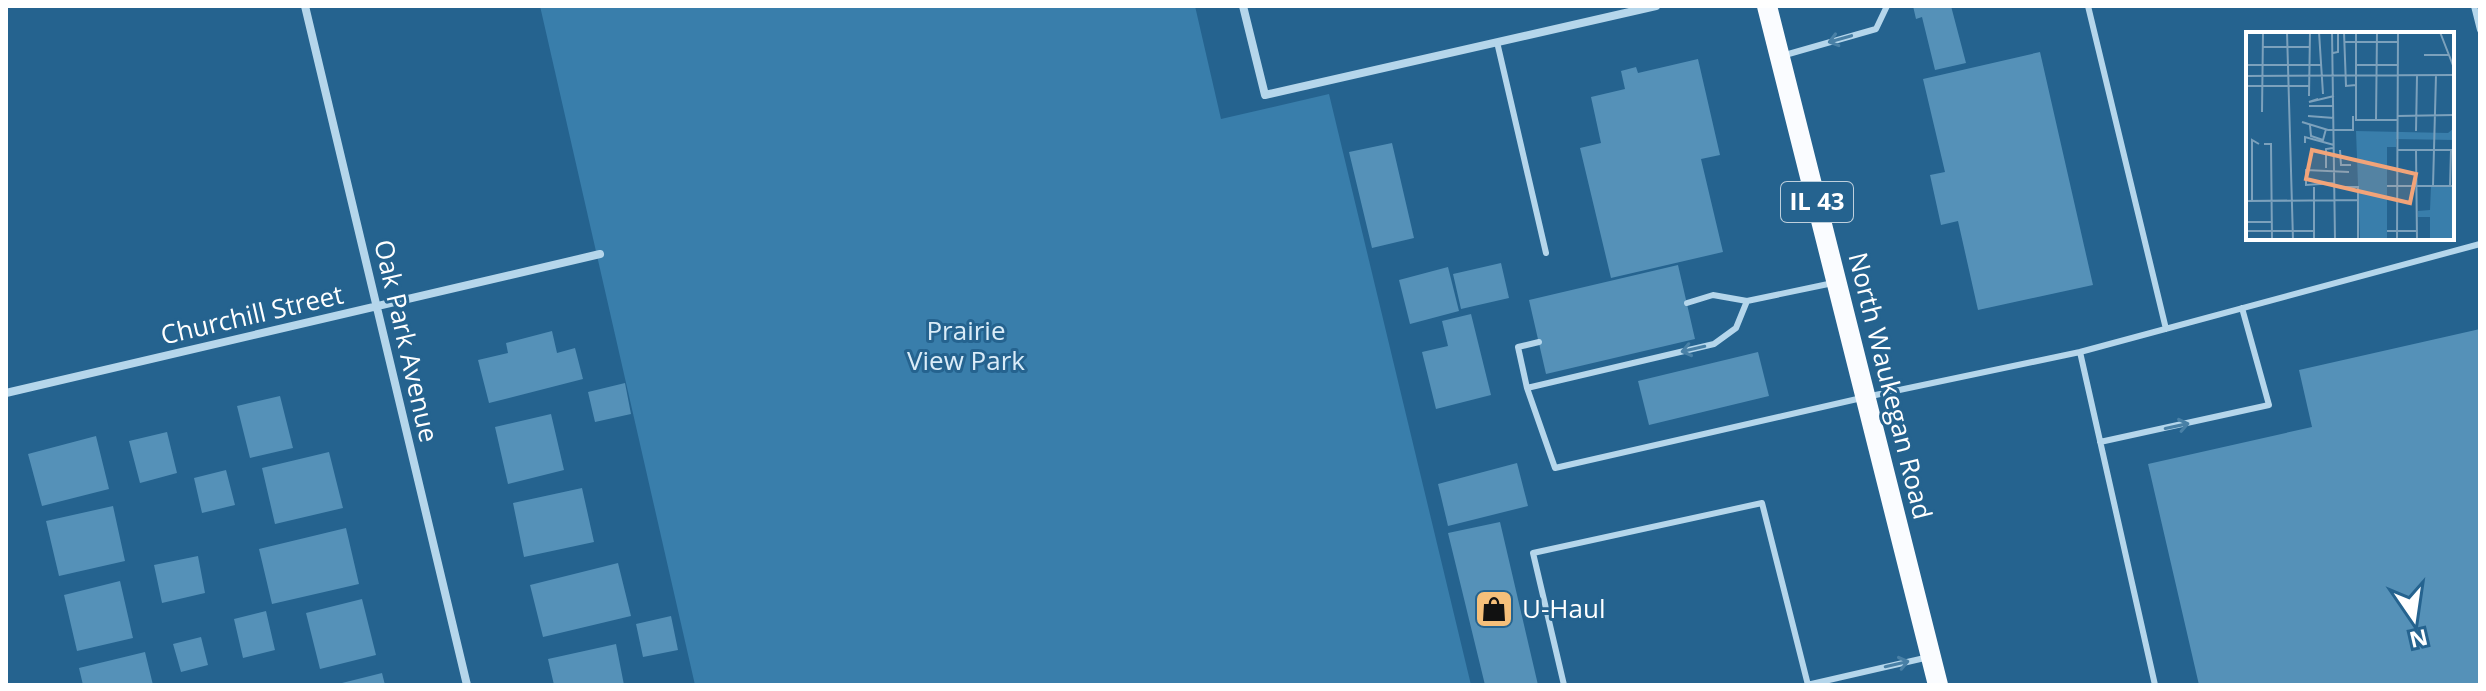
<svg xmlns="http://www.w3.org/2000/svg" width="2486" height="691" viewBox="0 0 2486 691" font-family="'Open Sans',sans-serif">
<rect width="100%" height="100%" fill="#25638f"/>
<path fill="#397eab" d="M 540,6 L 1195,6 L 1221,119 L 1329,94 L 1471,685 L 695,685 Z"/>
<path fill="#5591b8" d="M 1913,6 L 1951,6 L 1966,63 L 1935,70 L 1922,17 L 1916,19 Z
M 2040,52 L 2093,285 L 1978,310 L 1958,221 L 1941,225 L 1930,175 L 1945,172 L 1923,79 Z
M 1698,59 L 1720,155 L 1701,159 L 1723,252 L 1611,278 L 1580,148 L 1601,143 L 1591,97 L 1625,89 L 1621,71 L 1636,67 L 1638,73 Z
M 1392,143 L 1414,238 L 1372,248 L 1349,152 Z
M 1501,263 L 1509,298 L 1461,309 L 1453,274 Z
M 1678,265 L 1695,339 L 1546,374 L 1529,300 Z
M 1448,267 L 1459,311 L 1410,324 L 1399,280 Z
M 1471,314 L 1491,395 L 1436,409 L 1422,352 L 1448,346 L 1442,321 Z
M 2480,329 L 2480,685 L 2199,685 L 2148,464 L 2312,427 L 2299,370 Z
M 552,331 L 557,353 L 575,348 L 583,379 L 489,403 L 478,360 L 508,353 L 506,343 Z
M 1758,352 L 1769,396 L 1649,425 L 1638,381 Z
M 625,383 L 631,414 L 595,422 L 588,392 Z
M 280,396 L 293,448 L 250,458 L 237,406 Z
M 551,414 L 564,470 L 508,484 L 495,427 Z
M 167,432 L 177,473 L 140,483 L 129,441 Z
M 96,436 L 109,489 L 42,506 L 28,454 Z
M 329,452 L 343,508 L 275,524 L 262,468 Z
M 1517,463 L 1528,506 L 1448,526 L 1438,484 Z
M 226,470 L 235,505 L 202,513 L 194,478 Z
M 582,488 L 594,542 L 524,557 L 513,503 Z
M 113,506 L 125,561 L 59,576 L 46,521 Z
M 1500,522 L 1538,685 L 1485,685 L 1448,533 Z
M 346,528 L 359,584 L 272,604 L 259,549 Z
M 198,556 L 205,593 L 162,603 L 154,565 Z
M 618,563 L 631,616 L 543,637 L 530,585 Z
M 120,581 L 133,638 L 77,651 L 64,595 Z
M 362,599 L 376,655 L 320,669 L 306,613 Z
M 266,611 L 275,650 L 243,658 L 234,619 Z
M 671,616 L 678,650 L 643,657 L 636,624 Z
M 201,637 L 208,665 L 181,672 L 173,644 Z
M 616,644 L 624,685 L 554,685 L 548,659 Z
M 145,652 L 153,685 L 83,685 L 79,668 Z
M 382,673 L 385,685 L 338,685 L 338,684 Z"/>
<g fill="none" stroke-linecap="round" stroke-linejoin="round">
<path stroke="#b5d6eb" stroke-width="6" d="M 2088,6 L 2166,329
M 2474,6 L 2480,30
M 1497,42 L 1546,253
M 1785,55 L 1876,29 L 1887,6
M 1687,303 L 1713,295 L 1747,301 L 1833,283
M 1539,342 L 1518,347 L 1527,388 L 1555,468 L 1866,397 L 2080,352 L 2480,244
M 2080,352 L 2155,685
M 1527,388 L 1714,344 L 1736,328 L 1747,301
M 2100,442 L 2269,405 L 2242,308
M 1564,685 L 1533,553 L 1762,503 L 1808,685
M 1807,685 L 1929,657"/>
<path stroke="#b5d6eb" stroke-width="8" d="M 305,6 L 467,685
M 1243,6 L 1265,95 L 1656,6
M 6,393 L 600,254"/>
<path stroke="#fafcff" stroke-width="20" d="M 1767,6 L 1938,685"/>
</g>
<defs><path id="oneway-shaft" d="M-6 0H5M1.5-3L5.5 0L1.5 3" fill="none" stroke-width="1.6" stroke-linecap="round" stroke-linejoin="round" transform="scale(2)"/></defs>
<g stroke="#4980a6">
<use href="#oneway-shaft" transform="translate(1840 39) rotate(164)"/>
<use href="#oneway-shaft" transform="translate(1693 349) rotate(167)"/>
<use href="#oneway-shaft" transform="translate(2177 426) rotate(-12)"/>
<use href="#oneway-shaft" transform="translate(1897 664) rotate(-13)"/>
</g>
<defs>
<symbol id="shop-square" viewBox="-11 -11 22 22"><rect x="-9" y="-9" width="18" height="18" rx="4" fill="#f5bf7a" stroke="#25638f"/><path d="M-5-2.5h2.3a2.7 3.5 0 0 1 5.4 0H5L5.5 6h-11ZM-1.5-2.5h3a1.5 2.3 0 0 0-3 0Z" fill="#111"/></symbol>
</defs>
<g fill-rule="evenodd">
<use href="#shop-square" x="1472" y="587" width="44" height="44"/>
</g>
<g text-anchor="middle" stroke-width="6" stroke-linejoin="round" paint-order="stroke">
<rect fill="#25638f" stroke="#bed0dd" stroke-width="2" x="1781" y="182" width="72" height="40" rx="6"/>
<g font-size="24" font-weight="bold" fill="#fff">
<text x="1817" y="210">IL 43</text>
</g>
<g font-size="26" fill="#fff" stroke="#25638f">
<text transform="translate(252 315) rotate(-13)" y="9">Churchill Street</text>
<text transform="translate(406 341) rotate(77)" y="9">Oak Park Avenue</text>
<text transform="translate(1890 386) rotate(76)" y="9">North Waukegan Road</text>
</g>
<g font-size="26" fill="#daecf8" stroke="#25638f">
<text x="966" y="340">Prairie<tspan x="966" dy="30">View Park</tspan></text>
</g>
<g font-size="26" fill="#fff" stroke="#25638f" text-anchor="start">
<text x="1522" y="618">U-Haul</text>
</g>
</g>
<g transform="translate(2246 32)">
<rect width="208" height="208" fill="#25638f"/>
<path d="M 208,96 L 208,108 L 150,107 L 150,115 L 141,115 L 141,207 L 114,207 L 110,99 L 202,101 ZM 185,155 L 208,155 L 208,208 L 184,208 L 184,185 L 172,185 L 172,179 L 184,178 Z" fill="#397eab"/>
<path fill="none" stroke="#7ca1bc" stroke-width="2" d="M 41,0 L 47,208M 73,0 L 77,62M 86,0 L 89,208M 98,0 L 100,54 L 110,53M 110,0 L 110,88 L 151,88M 194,0 L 208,36M 98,10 L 152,10M 17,15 L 64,15M 87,21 L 92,20 L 92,0M 178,23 L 203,23M 0,33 L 76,33M 110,33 L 152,33M 0,44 L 208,43M 0,54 L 63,54M 63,64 L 64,0M 72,67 L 63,70 L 88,64M 63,74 L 88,74M 16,80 L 17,0M 62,84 L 88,86M 151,84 L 208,83M 130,88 L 131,0M 56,90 L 82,98 L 107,98 L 107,84M 64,93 L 65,104 L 77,108 L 80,97M 170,99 L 171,44M 59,111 L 59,105 L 88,113M 18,112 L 25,112 L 26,208M 94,118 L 95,133 L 105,133M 151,118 L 208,118M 170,118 L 171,208M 80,136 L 80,117 L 87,116M 89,151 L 60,153 L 60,138 L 103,140M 141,154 L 208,154M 187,154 L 190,43M 204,154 L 205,118M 68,155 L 68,208M 90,155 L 112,155 L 112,208M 0,169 L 112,168M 6,169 L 6,108 L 13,112M 0,190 L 25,190M 0,199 L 68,199M 141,199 L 171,199M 151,208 L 152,0"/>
<path fill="#f2a479" fill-opacity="0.15" stroke="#f2a479" stroke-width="4" d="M 66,118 L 170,142 L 164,171 L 60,147 Z"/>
<rect width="208" height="208" fill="none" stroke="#fff" stroke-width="4"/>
</g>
<rect width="2486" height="691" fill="none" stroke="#ffffff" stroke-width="16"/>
<g transform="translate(2414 619) rotate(167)" stroke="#25638f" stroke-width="6" paint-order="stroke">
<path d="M0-6L14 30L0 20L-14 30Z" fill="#ffffff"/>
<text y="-12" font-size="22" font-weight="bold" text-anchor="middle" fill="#ffffff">N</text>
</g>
</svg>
